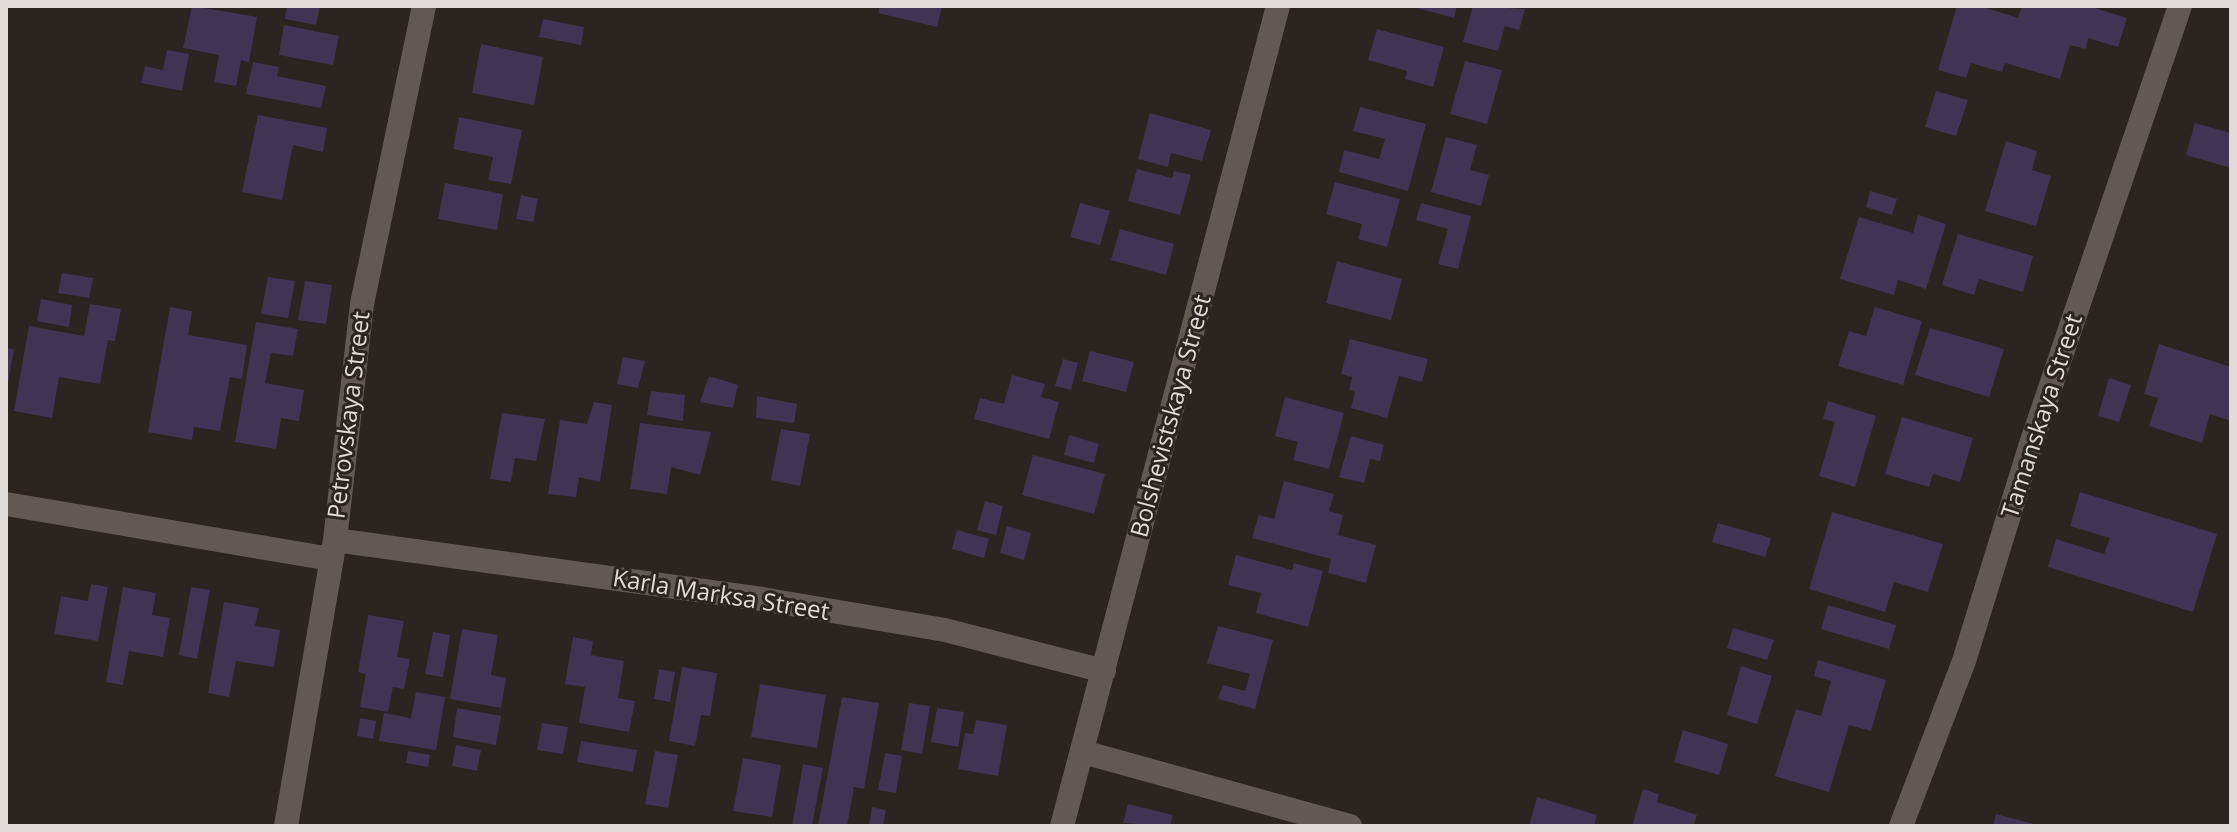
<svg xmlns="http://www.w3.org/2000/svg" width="2237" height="832" viewBox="0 0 2237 832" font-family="'Open Sans',sans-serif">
<rect width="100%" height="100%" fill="#2c2420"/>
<path fill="#413353" d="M 192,6 L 257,17 L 249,62 L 241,60 L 236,86 L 214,82 L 219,55 L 183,48 Z
M 287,6 L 320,6 L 316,25 L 285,19 Z
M 880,6 L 942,6 L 937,27 L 878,13 Z
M 1410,6 L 1457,6 L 1454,18 Z
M 1473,6 L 1525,9 L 1519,30 L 1505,26 L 1498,51 L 1463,42 Z
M 1957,6 L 1980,6 L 2018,18 L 2022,6 L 2088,6 L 2127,18 L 2118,47 L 2088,38 L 2086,49 L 2070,45 L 2060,79 L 2005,63 L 2002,72 L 1971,63 L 1966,78 L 1938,70 Z
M 543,19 L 584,27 L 581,45 L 539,37 Z
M 284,25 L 339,36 L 333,65 L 279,55 Z
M 1377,29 L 1444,47 L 1433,87 L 1405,79 L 1407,71 L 1368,60 Z
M 481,44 L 543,57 L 534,105 L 472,93 Z
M 167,50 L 189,54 L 182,91 L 141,83 L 145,66 L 163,70 Z
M 1465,61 L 1502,70 L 1487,124 L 1450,114 Z
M 253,62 L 279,67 L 277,76 L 326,86 L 321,108 L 246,94 Z
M 1936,91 L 1968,100 L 1956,136 L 1925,127 Z
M 1360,107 L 1426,124 L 1408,191 L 1339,172 L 1344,150 L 1379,159 L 1385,139 L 1353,131 Z
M 1150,113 L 1211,130 L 1202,161 L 1171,153 L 1168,167 L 1138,159 Z
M 258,115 L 327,128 L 323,152 L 293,145 L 282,200 L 242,192 Z
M 459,117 L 522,130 L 511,184 L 488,180 L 493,157 L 453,149 Z
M 2195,123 L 2231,133 L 2231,168 L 2186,155 Z
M 1446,137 L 1477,145 L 1470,170 L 1489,175 L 1481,206 L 1431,192 Z
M 2006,141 L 2037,151 L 2032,170 L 2051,176 L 2036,226 L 1985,211 Z
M 1137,169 L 1172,178 L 1174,171 L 1191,175 L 1180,215 L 1128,201 Z
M 1335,182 L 1400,199 L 1387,247 L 1358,239 L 1362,224 L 1326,214 Z
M 445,183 L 503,194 L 497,230 L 438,219 Z
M 1870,191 L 1897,199 L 1892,215 L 1866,207 Z
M 521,195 L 538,199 L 533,222 L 516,219 Z
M 1080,203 L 1110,211 L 1100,245 L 1070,237 Z
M 1421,203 L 1471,216 L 1458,269 L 1438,264 L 1448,229 L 1416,220 Z
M 1918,215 L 1946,224 L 1926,289 L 1898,280 L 1894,295 L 1840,279 L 1859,217 L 1913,233 Z
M 1120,229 L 1174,244 L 1166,275 L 1111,260 Z
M 1958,234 L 2033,256 L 2023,292 L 1979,279 L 1974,295 L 1942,285 Z
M 1337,261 L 1402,279 L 1391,320 L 1326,303 Z
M 62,273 L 93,278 L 89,298 L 58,293 Z
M 268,277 L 295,281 L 288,318 L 261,314 Z
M 305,281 L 332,285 L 326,324 L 298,320 Z
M 41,299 L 72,305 L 69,327 L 37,321 Z
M 90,304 L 121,309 L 115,341 L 108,340 L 100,384 L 59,377 L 52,418 L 14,411 L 29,326 L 84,336 Z
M 170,307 L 192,311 L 188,335 L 247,345 L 242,379 L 230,377 L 220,431 L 194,427 L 192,440 L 148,432 Z
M 1875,307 L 1922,321 L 1903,385 L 1838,366 L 1849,331 L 1866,336 Z
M 256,322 L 298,329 L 293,356 L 271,353 L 265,383 L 304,390 L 299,421 L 281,418 L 276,449 L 235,442 Z
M 1930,328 L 2004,349 L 1989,397 L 1915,375 Z
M 1350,339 L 1428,359 L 1422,382 L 1399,376 L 1387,418 L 1351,408 L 1355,392 L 1349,390 L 1352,377 L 1341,374 Z
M 2159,344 L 2231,367 L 2231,421 L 2210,414 L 2202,443 L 2149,426 L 2158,398 L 2144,394 Z
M 6,348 L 14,349 L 8,383 L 6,383 Z
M 1090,351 L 1134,362 L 1126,392 L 1082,381 Z
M 623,357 L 645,361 L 638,388 L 617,384 Z
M 1063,359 L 1078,363 L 1071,390 L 1055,386 Z
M 1012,375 L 1045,384 L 1041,397 L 1059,402 L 1049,439 L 974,419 L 980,398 L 1004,404 Z
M 709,376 L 738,385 L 733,408 L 700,402 Z
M 2109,378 L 2131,385 L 2119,422 L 2098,416 Z
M 651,391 L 685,395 L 683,421 L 647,415 Z
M 757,396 L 797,404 L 794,423 L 756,418 Z
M 1285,397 L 1344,413 L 1329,469 L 1293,460 L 1298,442 L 1275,436 Z
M 1828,401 L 1876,416 L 1855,487 L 1819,476 L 1835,422 L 1823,419 Z
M 594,402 L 612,405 L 600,482 L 579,477 L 576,497 L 548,494 L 560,420 L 587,424 Z
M 502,413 L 545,419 L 536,461 L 515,458 L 511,482 L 490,479 Z
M 1902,417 L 1973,438 L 1960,482 L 1933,474 L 1929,487 L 1885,474 Z
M 640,423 L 711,432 L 700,475 L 671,467 L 667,494 L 630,489 Z
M 781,429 L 810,434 L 800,486 L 771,480 Z
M 1069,435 L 1099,444 L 1094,463 L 1064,455 Z
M 1351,436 L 1384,445 L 1380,461 L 1370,459 L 1364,483 L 1339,477 Z
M 1033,455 L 1105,474 L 1094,514 L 1022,495 Z
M 1284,481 L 1334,494 L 1329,511 L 1343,515 L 1338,535 L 1376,545 L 1366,583 L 1328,573 L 1331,559 L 1252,538 L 1259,515 L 1274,519 Z
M 2080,492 L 2217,534 L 2193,612 L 2048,567 L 2056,539 L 2104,554 L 2110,538 L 2070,526 Z
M 985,501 L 1003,506 L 996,535 L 977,530 Z
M 1832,512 L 1943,544 L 1928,592 L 1894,582 L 1885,612 L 1809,589 Z
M 1718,523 L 1771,538 L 1765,557 L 1712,542 Z
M 1007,526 L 1031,533 L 1024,560 L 1000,553 Z
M 957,530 L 989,539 L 984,558 L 952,549 Z
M 1236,555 L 1292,570 L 1294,563 L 1323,571 L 1308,627 L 1256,613 L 1261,593 L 1228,585 Z
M 91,584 L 108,587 L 98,641 L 54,634 L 61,596 L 88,601 Z
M 123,587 L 156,593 L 152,615 L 170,618 L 163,657 L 129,651 L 123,685 L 106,682 Z
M 191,587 L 210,590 L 197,659 L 179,655 Z
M 224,602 L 259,608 L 255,626 L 280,630 L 274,667 L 236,661 L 229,697 L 208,693 Z
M 1828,605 L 1896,625 L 1889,649 L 1821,629 Z
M 368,615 L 404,621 L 397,657 L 410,659 L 404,689 L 393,687 L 388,712 L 360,707 L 366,674 L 358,672 Z
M 1218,626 L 1273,640 L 1255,709 L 1218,699 L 1223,685 L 1245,691 L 1250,674 L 1207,663 Z
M 1733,628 L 1774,640 L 1767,660 L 1727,648 Z
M 462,629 L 498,635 L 491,675 L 506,678 L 501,708 L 450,699 Z
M 433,632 L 450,635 L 443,677 L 425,674 Z
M 573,637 L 593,641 L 591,655 L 624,661 L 618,698 L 635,701 L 629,732 L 579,723 L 585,687 L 565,684 Z
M 1818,660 L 1886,680 L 1871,731 L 1849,725 L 1829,792 L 1775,776 L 1796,709 L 1821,716 L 1831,681 L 1814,676 Z
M 1741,666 L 1772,676 L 1757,724 L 1727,715 Z
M 682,667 L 717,673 L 710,716 L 701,715 L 695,746 L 669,741 Z
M 659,669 L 675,672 L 670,702 L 654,699 Z
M 760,684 L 826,695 L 817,748 L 751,737 Z
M 416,692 L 445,697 L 436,750 L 379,741 L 384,713 L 411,718 Z
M 842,697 L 879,703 L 864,789 L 854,787 L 847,826 L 818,826 Z
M 909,703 L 930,706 L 922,754 L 901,750 Z
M 457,708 L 501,716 L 496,745 L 453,737 Z
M 937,708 L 964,712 L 958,747 L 931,742 Z
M 360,718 L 376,721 L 373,739 L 357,736 Z
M 976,720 L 1007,725 L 998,776 L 958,769 L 965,733 L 973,734 Z
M 542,723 L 568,727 L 563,754 L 537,750 Z
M 1683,730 L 1728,744 L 1719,775 L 1674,762 Z
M 581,741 L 637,750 L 633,772 L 577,762 Z
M 456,745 L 481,750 L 477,771 L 452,766 Z
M 408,751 L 430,755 L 428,767 L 406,763 Z
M 655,751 L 678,755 L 668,808 L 645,804 Z
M 885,753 L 902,756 L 896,793 L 878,790 Z
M 743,758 L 781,765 L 772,817 L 733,811 Z
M 803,764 L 823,768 L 812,826 L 792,826 Z
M 1643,789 L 1659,794 L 1657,802 L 1697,815 L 1693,826 L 1632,826 Z
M 1537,797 L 1597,815 L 1594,826 L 1529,826 Z
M 1128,804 L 1173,815 L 1170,826 L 1123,823 Z
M 872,807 L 886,810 L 883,826 L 869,826 Z
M 1996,814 L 2038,825 L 2037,826 L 1993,826 Z"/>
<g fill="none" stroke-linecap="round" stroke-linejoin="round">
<path stroke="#625854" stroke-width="24" d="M 6,504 L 331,559
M 335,540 L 762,599 L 945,630 L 1104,671
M 1083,752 L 1350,826
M 286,826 L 335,540 L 362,304 L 424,6
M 1062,826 L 1278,6
M 1901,826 L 1964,661 L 2030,447 L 2180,6"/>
</g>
<g text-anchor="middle" stroke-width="6" stroke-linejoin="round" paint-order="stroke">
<g font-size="24" fill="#e0dad8" stroke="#2c2420">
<text transform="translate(349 415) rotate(-83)" y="8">Petrovskaya Street</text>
<text transform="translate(1171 416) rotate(-75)" y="8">Bolshevistskaya Street</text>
<text transform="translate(2042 416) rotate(-72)" y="8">Tamanskaya Street</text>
<text transform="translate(721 595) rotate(9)" y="8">Karla Marksa Street</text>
</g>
</g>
<rect width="2237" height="832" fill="none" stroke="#e0dad8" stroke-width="16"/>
</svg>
